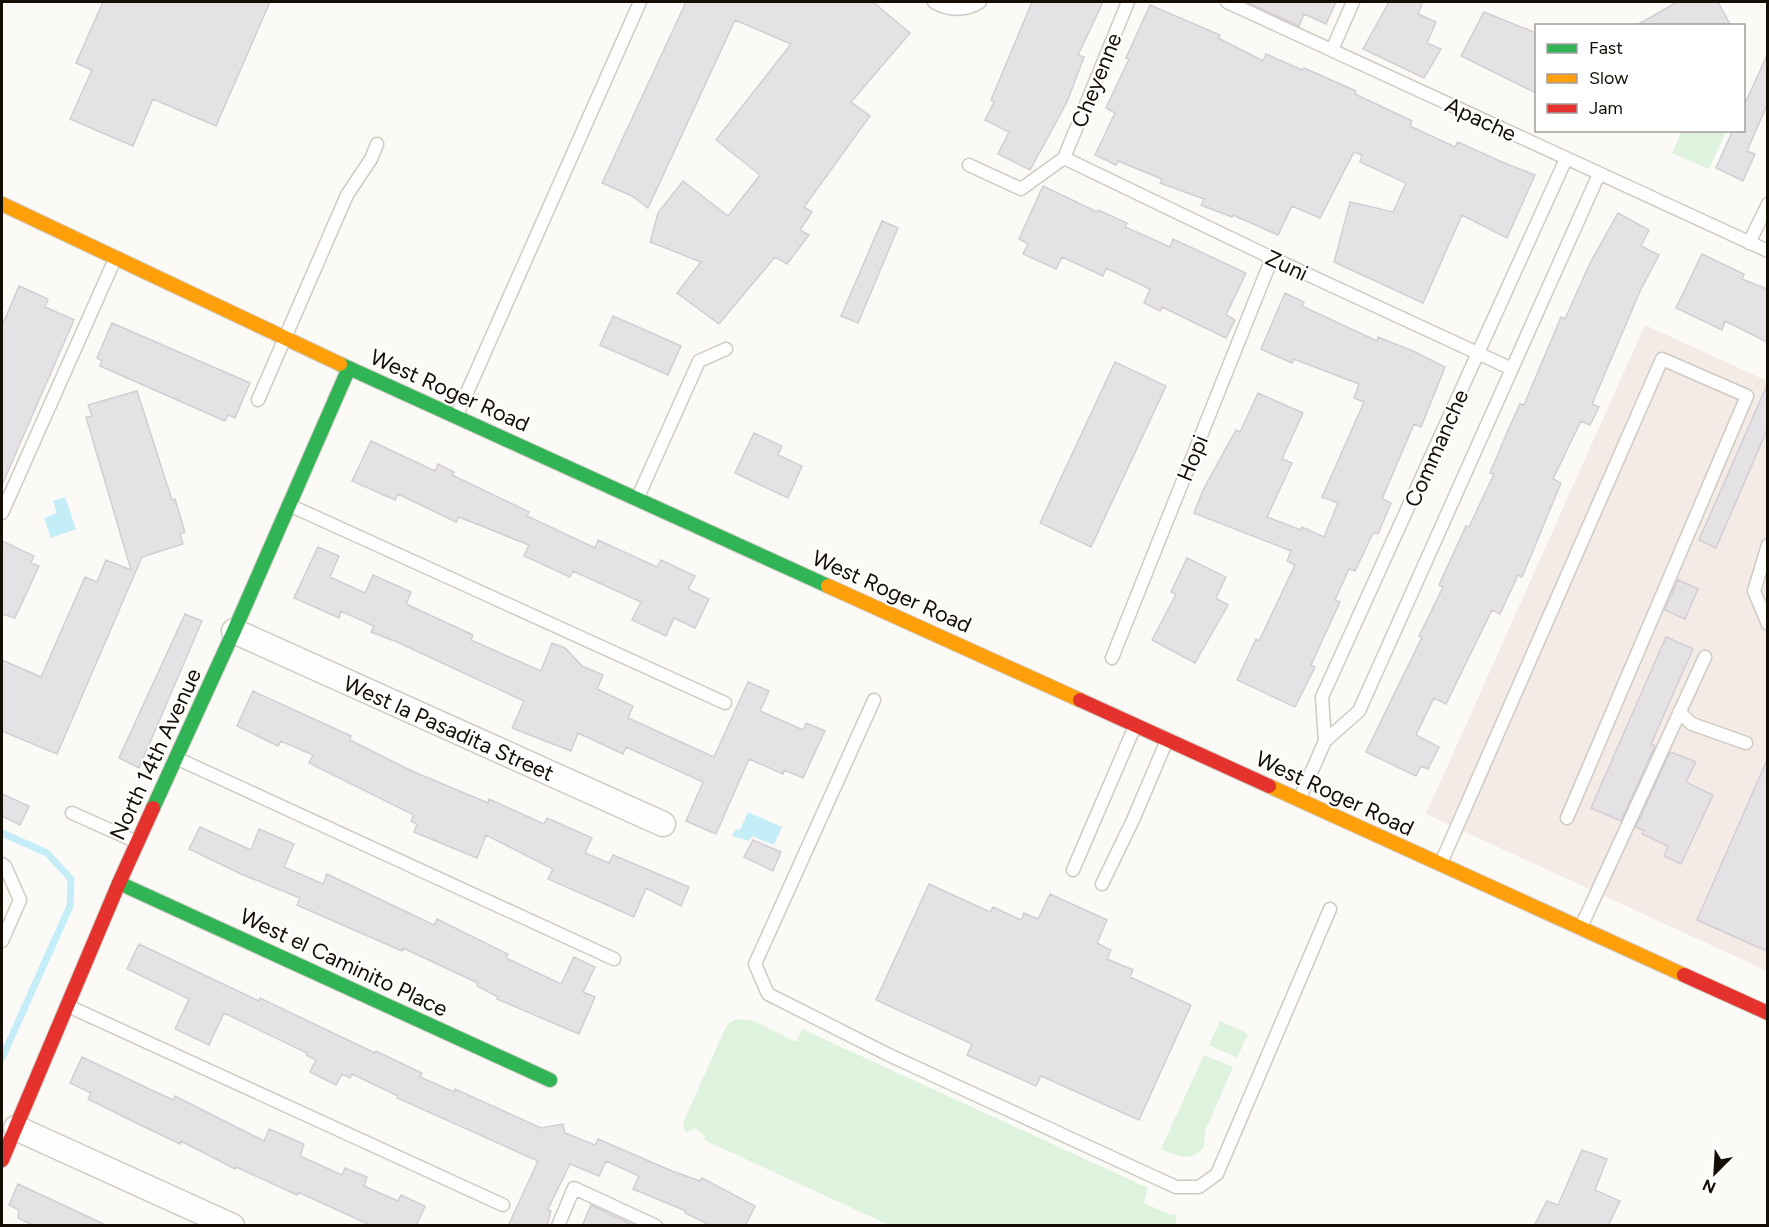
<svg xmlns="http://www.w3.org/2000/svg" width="1769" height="1227" viewBox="0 0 1769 1227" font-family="Figtree,sans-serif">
<rect width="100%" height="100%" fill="#fcfaf6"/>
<path fill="#f4eae6" d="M 1645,325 L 1767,381 L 1767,971 L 1426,814 Z"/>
<path fill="#def3dd" d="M 1682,131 L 1726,131 L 1709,169 L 1672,153 Z
M 737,1019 L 754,1021 L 796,1042 L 802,1029 L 1148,1188 L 1144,1203 L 1169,1214 L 1176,1215 L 1176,1225 L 889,1225 L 704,1140 L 705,1136 L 695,1128 L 688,1132 L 685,1131 L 683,1123 L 724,1031 L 729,1023 Z
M 1220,1021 L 1248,1034 L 1237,1058 L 1209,1045 Z
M 1204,1055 L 1233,1067 L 1205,1131 L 1204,1147 C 1191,1163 1178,1156 1161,1149 Z"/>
<path fill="#c5edf7" d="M 65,497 L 76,529 L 51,538 L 44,518 L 57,513 L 53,501 Z
M 748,812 L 782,827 L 774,845 L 752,836 L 749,841 L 732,836 L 736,829 L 740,830 Z"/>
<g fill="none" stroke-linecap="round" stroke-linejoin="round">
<path stroke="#c5edf7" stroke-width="7" d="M 2,833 L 47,853 L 71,879 L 70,906 L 2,1058"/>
</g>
<path fill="#e5e2e6" stroke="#d2ced3" stroke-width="1.5" d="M 103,2 L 270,2 L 216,126 L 153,99 L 133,146 L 70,119 L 92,70 L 76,63 Z
M 686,2 L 873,2 L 910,33 L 851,102 L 870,116 L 804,207 L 812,212 L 800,230 L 809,235 L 787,264 L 775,257 L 719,324 L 677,293 L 701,262 L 650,242 L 658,213 L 683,181 L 728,216 L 760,175 L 716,140 L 791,44 L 735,20 L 648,208 L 632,196 L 602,183 Z
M 1032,2 L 1103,2 L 1078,55 L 1084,57 L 1067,102 L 1030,170 L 998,154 L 1009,132 L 985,120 L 994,102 L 991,100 Z
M 1246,2 L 1336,2 L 1326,24 L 1304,14 L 1299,26 Z
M 1389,2 L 1423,2 L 1418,14 L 1436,22 L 1427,43 L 1441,49 L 1424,78 L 1363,49 Z
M 1677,2 L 1718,2 L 1731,26 L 1635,26 Z
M 1150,5 L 1220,35 L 1218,38 L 1263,61 L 1266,54 L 1302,70 L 1304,68 L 1356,91 L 1355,94 L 1412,121 L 1410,126 L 1455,147 L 1458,142 L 1502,162 L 1535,175 L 1507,238 L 1462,215 L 1423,303 L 1334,262 L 1350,202 L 1393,212 L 1406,183 L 1360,162 L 1362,155 L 1354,152 L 1320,218 L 1292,206 L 1278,235 L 1233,215 L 1232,217 L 1201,205 L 1204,199 L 1160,183 L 1162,179 L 1118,161 L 1116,165 L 1095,155 L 1115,113 L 1106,108 L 1129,59 L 1126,58 Z
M 1484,12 L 1536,33 L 1536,93 L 1461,56 Z
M 1767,55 L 1767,105 L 1747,151 L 1755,154 L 1743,181 L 1716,168 L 1733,130 L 1743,130 L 1743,108 Z
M 1043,186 L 1097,212 L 1098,210 L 1127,223 L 1125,227 L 1170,247 L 1173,239 L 1246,273 L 1226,315 L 1235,320 L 1226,338 L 1162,307 L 1160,311 L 1144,303 L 1150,289 L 1106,268 L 1103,276 L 1062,257 L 1056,269 L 1023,254 L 1028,244 L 1019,239 Z
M 1618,213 L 1649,230 L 1641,246 L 1659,255 L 1641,289 L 1592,404 L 1599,407 L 1590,425 L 1581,421 L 1553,479 L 1561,483 L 1522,577 L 1518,575 L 1500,614 L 1492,610 L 1446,704 L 1434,698 L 1416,735 L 1439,747 L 1428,769 L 1421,766 L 1416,776 L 1366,752 L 1422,637 L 1419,636 L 1443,587 L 1439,585 L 1466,526 L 1469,527 L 1494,474 L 1490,473 L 1508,430 L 1520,404 L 1524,405 L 1561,317 L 1565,319 L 1589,265 Z
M 882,221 L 898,228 L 858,323 L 841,316 Z
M 1702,254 L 1744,274 L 1742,279 L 1767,289 L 1767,342 L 1725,321 L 1722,330 L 1676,308 Z
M 19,286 L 48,299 L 45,307 L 74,320 L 2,485 L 2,326 Z
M 1285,293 L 1304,302 L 1302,306 L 1377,341 L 1378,337 L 1415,352 L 1445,367 L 1421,427 L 1414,424 L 1382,499 L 1391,503 L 1378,534 L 1373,533 L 1355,571 L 1349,569 L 1335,600 L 1340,602 L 1311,665 L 1315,667 L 1295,707 L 1237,680 L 1256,639 L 1259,641 L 1295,565 L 1287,561 L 1291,551 L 1194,513 L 1203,490 L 1236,430 L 1240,432 L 1258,393 L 1303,413 L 1282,459 L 1292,463 L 1267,517 L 1301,530 L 1302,527 L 1324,537 L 1338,503 L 1322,497 L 1364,402 L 1354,398 L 1359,384 L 1294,359 L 1292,363 L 1261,349 Z
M 613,316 L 681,346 L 668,375 L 600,345 Z
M 112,323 L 250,383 L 235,418 L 228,415 L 225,421 L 100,366 L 102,361 L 97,358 Z
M 1115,362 L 1166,386 L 1091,547 L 1040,523 Z
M 1767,385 L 1767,430 L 1716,548 L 1699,540 Z
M 137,391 L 172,500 L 175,499 L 185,532 L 180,534 L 183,544 L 142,557 L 57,754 L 2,731 L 2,660 L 41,677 L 85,577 L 97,582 L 106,560 L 131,570 L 86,417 L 92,416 L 88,405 Z
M 754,433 L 782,446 L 778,455 L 802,466 L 788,498 L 735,473 Z
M 371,441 L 435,471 L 438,464 L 454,472 L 452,475 L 529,512 L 527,516 L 595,548 L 598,540 L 657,567 L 661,560 L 695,576 L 688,589 L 709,599 L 695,628 L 674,618 L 666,636 L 632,620 L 641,602 L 573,571 L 570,577 L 524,556 L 529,545 L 459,517 L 456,522 L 398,494 L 395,500 L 352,481 Z
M 2,541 L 34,556 L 31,563 L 39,566 L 15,618 L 2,614 Z
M 318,547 L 339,556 L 330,577 L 365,593 L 373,575 L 411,592 L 406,604 L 473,635 L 471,640 L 541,671 L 552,643 L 565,648 L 582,666 L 603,675 L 597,689 L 633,706 L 628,718 L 714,757 L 748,682 L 769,691 L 760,711 L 803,730 L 806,723 L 825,731 L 803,778 L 784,770 L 783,774 L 749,759 L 716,834 L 686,821 L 703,782 L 626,747 L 623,754 L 578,733 L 571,751 L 512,728 L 524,701 L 397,642 L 371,632 L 374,626 L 341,611 L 339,618 L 294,598 Z
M 1187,558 L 1226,577 L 1216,598 L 1228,605 L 1195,663 L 1152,640 L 1176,594 L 1171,592 Z
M 1678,580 L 1698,589 L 1685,619 L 1665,610 Z
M 185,614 L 202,621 L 139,768 L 119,758 Z
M 1666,637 L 1693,649 L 1651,744 L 1655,746 L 1621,821 L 1591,808 Z
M 253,691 L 351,736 L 350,740 L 412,771 L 488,803 L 489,799 L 544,824 L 547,818 L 592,838 L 585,853 L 609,863 L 613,855 L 689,887 L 681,906 L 646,888 L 634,917 L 548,879 L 553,869 L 486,835 L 477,858 L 414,832 L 417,824 L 411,821 L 414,815 L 309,763 L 313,755 L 281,741 L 278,746 L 237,726 Z
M 1670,752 L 1696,762 L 1686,782 L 1713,795 L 1681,864 L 1664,856 L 1668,846 L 1642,834 L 1644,831 L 1636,827 Z
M 1767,760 L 1767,951 L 1697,920 Z
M 2,794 L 29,806 L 20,825 L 2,816 Z
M 200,827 L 251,850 L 259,829 L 294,844 L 284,867 L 323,884 L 327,874 L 434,925 L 437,919 L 508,954 L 506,958 L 561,984 L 574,957 L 595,967 L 583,992 L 595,997 L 579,1034 L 497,999 L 498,997 L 477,986 L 478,983 L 403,948 L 402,951 L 297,905 L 300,898 L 241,874 L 189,849 Z
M 753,840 L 781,852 L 773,871 L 744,857 Z
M 929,884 L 990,912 L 993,907 L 1021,920 L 1024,913 L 1038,919 L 1050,894 L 1107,920 L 1097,943 L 1111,950 L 1107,959 L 1133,970 L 1130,977 L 1191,1005 L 1139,1120 L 1041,1076 L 1036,1086 L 967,1055 L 972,1044 L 876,1000 Z
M 139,944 L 259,1001 L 260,998 L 375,1053 L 376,1051 L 422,1073 L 420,1077 L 454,1092 L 455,1089 L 541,1128 L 563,1124 L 565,1133 L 595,1145 L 598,1139 L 672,1171 L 700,1181 L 702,1178 L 755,1206 L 745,1226 L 712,1226 L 685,1213 L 686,1211 L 633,1189 L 639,1176 L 606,1161 L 599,1176 L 570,1164 L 548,1209 L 551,1211 L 547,1226 L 508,1226 L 538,1161 L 397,1098 L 398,1096 L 352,1074 L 350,1078 L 342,1074 L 336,1085 L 310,1072 L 316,1060 L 306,1055 L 307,1053 L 224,1013 L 209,1045 L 175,1029 L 189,999 L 127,969 Z
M 82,1057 L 162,1095 L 174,1100 L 175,1096 L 264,1141 L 269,1129 L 304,1144 L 300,1156 L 342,1175 L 345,1168 L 367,1177 L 364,1186 L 398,1201 L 401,1195 L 425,1206 L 416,1226 L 372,1226 L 298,1192 L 297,1195 L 236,1167 L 235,1169 L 181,1141 L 180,1144 L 130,1120 L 88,1099 L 91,1093 L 70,1083 Z
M 1582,1150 L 1607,1159 L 1595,1190 L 1620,1201 L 1608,1226 L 1534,1226 L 1547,1201 L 1558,1205 Z
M 18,1184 L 108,1226 L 35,1226 L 18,1218 L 19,1210 L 9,1205 Z
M 591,1205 L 635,1226 L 582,1226 Z"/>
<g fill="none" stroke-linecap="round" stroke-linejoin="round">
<defs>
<path id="lane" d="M 934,2 C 948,11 966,11 980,2
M 1227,2 L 1768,251
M 1332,50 L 1353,2
M 1064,158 L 1272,258 L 1512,369
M 1064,158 L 1128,2
M 969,165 L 1021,189 L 1064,158
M 1749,243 L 1768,204
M 258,400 L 347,195 L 371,159 L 377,144
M 457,415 L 640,2
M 638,497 L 699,361 L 726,349
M 289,505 L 725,703
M 2,513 L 115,259
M 1768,545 L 1754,591 L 1768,624
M 1112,658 L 1272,258
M 874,700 L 755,964 L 768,994 L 889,1055 L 1176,1187 L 1199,1187 L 1217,1174 L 1330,909
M 1679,712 L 1692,724 L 1746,743
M 1325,741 L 1322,697 L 1566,159
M 176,758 L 614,959
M 1300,798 L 1325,741 L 1359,711 L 1599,174
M 72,813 L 137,842
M 1441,863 L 1662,359 L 1747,396 L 1567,818
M 2,864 L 5,866 L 20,900 L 2,941
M 1073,870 L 1135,726
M 1102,884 L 1133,820 L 1167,740
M 1581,927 L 1705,657
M 68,1006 L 503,1205
M 558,1226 L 574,1188 L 656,1226"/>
<path id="street" d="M 234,631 L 663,824
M 16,1128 L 232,1226"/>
<path id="fast" d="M 340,364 L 828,586
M 153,808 L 234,631 L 349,368
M 119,883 L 550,1080"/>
<path id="slow" d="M 2,204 L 340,364
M 828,586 L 1080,700
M 1269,786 L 1684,975"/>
<path id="jam" d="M 1080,700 L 1269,786
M 1684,975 L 1768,1013
M 2,1160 L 119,883 L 153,808"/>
</defs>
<use href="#lane" stroke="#cfcac2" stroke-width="15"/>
<use href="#street" stroke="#cfcac2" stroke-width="27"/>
<use href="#fast" stroke="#cfcac2" stroke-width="16"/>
<use href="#slow" stroke="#cfcac2" stroke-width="16"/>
<use href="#jam" stroke="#cfcac2" stroke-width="16"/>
<use href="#lane" stroke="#fffefe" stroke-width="12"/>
<use href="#street" stroke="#fffefe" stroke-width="24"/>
<use href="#fast" stroke="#30b455" stroke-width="14"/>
<use href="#slow" stroke="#ff9f0a" stroke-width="14"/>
<use href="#jam" stroke="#e5322d" stroke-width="14"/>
</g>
<g text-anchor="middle" stroke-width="4.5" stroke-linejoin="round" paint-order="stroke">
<g font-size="22" fill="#140e04" stroke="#fff">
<text transform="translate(1096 80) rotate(-68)" y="8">Cheyenne</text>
<text transform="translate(1481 119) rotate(25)" y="8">Apache</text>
<text transform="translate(1287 265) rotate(25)" y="8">Zuni</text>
<text transform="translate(450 390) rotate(24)" y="8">West Roger Road</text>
<text transform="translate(1436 448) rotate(-66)" y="8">Commanche</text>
<text transform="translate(1192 458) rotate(-68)" y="8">Hopi</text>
<text transform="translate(892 591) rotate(24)" y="8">West Roger Road</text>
<text transform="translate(449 728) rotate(24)" y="8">West la Pasadita Street</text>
<text transform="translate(155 754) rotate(-65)" y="8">North 14th Avenue</text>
<text transform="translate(1335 793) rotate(25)" y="8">West Roger Road</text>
<text transform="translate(344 962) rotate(25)" y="8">West el Caminito Place</text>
</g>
</g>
<rect width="1769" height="1227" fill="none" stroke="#140e04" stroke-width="6"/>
<rect x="1535" y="24" width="210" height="108" fill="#ffffff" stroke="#a19f9b" stroke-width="1.5"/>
<rect x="1547" y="44" width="30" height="9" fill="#30b455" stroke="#a19f9b" stroke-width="1.5"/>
<text x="1589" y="54" font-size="18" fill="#140e04">Fast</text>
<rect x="1547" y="74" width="30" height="9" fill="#ff9f0a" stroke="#a19f9b" stroke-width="1.5"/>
<text x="1589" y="84" font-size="18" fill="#140e04">Slow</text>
<rect x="1547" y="104" width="30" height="9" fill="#e5322d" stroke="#a19f9b" stroke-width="1.5"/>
<text x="1589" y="114" font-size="18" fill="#140e04">Jam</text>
<g transform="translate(1715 1173) rotate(204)" stroke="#ffffff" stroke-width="4.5" paint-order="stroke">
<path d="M0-4.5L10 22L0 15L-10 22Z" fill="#140e04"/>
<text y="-9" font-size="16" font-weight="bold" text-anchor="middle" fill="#140e04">N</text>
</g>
</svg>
